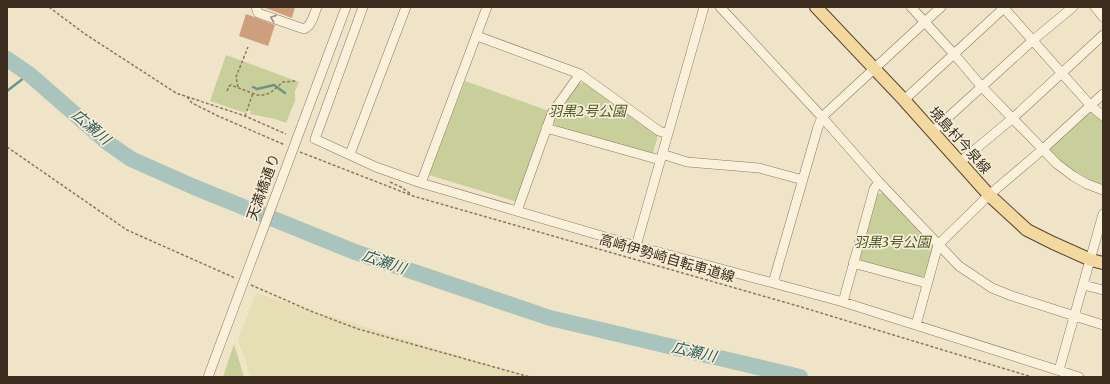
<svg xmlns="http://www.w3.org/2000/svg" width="1110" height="384" viewBox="0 0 1110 384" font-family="Merriweather,'Noto Sans JP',serif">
<rect width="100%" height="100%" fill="#f0e4c8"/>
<path fill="#e6deb5" d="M 256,293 L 527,377 L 251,377 L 238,340 Z"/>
<path fill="#c9cf9b" d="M 226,55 L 299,82 L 295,91 L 295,101 L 286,123 L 275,119 L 250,114 L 251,111 L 246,109 L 245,113 L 210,101 Z
M 465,81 L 549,111 L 517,202 L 429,175 Z
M 585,82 L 658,135 L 653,154 L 555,126 L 553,118 L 578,84 Z
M 1089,112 L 1094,113 L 1103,121 L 1103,186 C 1082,178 1069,168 1051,154 L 1050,147 Z
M 883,192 L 931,243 L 933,247 L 924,276 L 920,277 L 861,262 L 859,257 L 877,195 Z
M 234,344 L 244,377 L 223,377 Z"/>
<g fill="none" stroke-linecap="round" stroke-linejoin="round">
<path stroke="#6f938a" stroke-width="2.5" d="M 253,87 L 257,89 L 274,85 L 285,93
M 7,91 L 29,74"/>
<path stroke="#a9c4bc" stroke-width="16" d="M 7,59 L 29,74 L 108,143 L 131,159 L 194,187 L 355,252 L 550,318 L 800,377"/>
</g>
<path fill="#cf9f7d" d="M 263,7 L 295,7 L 292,18 Z
M 246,14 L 275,25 L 268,46 L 239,36 Z"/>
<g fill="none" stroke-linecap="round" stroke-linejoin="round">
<defs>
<path id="minor" d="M 256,7 L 258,13 L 304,29 C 312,26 314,14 317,7
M 363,7 L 315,139 L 376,167 L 421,183 L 636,246 L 773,283
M 720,7 L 822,117 L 879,182 L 959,266 L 992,288 L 1012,296 L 1103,325
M 911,7 L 954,54 L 982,87 L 1057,164 L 1073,176 L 1087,184 L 1103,190
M 941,7 L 822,117 L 818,127 L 773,283 L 843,302 L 1079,377
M 1003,7 L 1091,106 L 1103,116
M 1095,7 L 1103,17
M 477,36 L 580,74 L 659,131 L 668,134
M 904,100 L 1005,7
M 546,128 L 660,160
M 932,132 L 1032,41 L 1073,7
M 350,154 L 406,7
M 662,154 L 687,162 L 759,168 L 803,180
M 960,162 L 1013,118 L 1103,35
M 421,183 L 487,7
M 517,211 L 552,113 L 580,74
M 636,246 L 704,7
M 853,263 L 926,283
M 1084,285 L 1103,290
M 843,302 L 874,189 L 879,182
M 916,325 L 938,245 L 989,195 L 1042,150 L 1103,94
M 1059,370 L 1103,214
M 208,377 L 346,7"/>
<path id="major" d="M 816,7 L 904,100 L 989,195 L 1027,230 L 1053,243 L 1091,260 L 1103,263"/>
</defs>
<use href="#minor" stroke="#8d765c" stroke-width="10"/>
<use href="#major" stroke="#5b4430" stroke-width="14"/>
<path stroke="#8d765c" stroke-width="1.5" stroke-dasharray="3 2" stroke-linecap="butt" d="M 49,7 L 85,34 L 176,93 L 245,116 L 286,134
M 238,87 L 236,77 L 248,47
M 227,91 L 229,86 L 231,85 L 257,95 L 263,95 L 270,93 L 283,82 L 296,81
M 187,97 L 192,103 L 218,116 L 285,145
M 245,116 L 253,93
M 7,147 L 127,230 L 235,278
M 300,152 L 413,196 L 798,306 L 1032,377
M 390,182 L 401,187 L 411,194
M 251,285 L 313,312 L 358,329 L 530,377"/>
<use href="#minor" stroke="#faf1dc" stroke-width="9"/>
<use href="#major" stroke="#f3d9a0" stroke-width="12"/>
</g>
<defs><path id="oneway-chevron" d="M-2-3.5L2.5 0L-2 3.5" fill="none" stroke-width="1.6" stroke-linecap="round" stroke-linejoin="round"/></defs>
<use stroke="#9c907e" href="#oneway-chevron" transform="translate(273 18) rotate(-160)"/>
<g text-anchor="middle" stroke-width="3.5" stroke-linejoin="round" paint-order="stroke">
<g font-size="14" font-style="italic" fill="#4d5a26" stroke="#f7eed8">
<text x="587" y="116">羽黒2号公園</text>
<text x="892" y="247">羽黒3号公園</text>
</g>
<g font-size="14" fill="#3d2e20" stroke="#f7eed8">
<text transform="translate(960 140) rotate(48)" y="5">境島村今泉線</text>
<text transform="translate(263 187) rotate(-70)" y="5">天満橋通り</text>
<text transform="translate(667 258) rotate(16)" y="5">高崎伊勢崎自転車道線</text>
</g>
<g font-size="15" font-style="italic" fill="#2f5d5a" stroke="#f7eed8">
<text transform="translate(91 127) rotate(40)" y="5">広瀬川</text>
<text transform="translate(384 262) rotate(19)" y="5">広瀬川</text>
<text transform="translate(694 352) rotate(13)" y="5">広瀬川</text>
</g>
</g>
<rect width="1110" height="384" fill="none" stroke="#3d2e20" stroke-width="16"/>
</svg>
